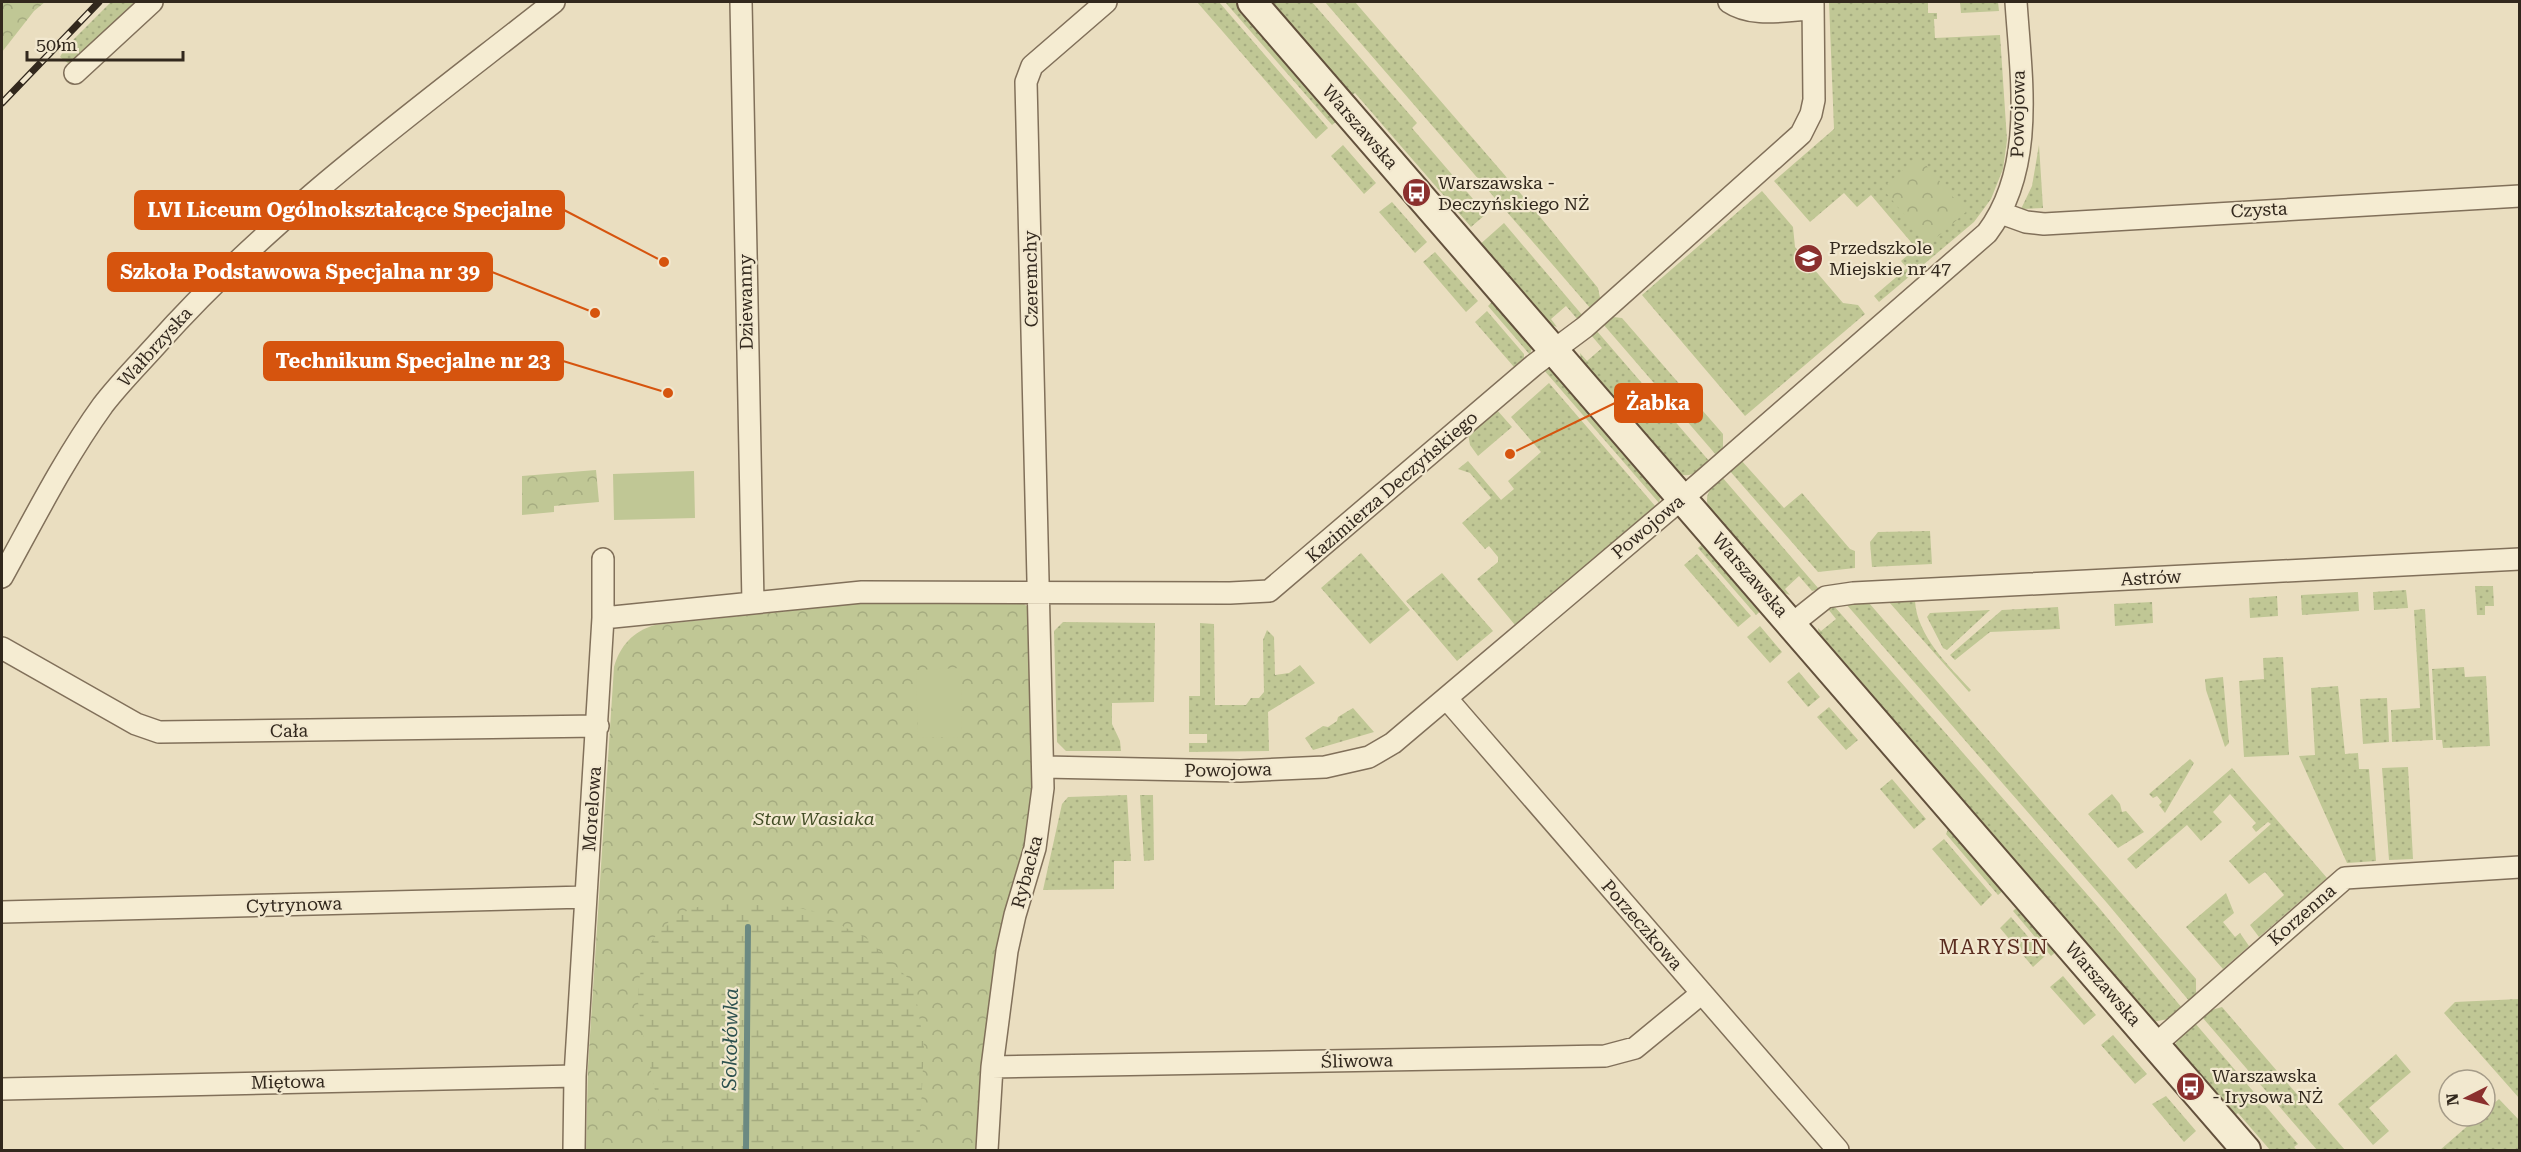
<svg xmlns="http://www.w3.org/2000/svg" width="2521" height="1152" viewBox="0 0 2521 1152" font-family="'Roboto Serif',serif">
<defs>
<pattern id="grass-dots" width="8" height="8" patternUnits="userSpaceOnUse" patternTransform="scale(1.5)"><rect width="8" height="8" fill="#c0c795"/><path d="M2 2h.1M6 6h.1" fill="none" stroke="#a5ab80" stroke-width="1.8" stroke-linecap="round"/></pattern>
<pattern id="forest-crowns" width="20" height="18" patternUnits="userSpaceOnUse" patternTransform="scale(1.5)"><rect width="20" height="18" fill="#c0c795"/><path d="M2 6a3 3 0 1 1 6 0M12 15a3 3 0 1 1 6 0" fill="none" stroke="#a5ab80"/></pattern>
<pattern id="wetland-marsh" width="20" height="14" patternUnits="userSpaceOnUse" patternTransform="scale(1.5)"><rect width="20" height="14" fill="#c0c795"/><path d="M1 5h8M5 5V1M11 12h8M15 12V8" fill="none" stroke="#a5ab80"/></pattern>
</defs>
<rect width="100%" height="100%" fill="#eadec0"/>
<path fill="url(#grass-dots)" d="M 111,2 L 145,2 L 73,67 L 60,57 L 65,48 Z
M 1197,2 L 1219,2 L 1328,128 L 1316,139 Z
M 1225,2 L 1237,2 L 1339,119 L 1332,125 Z
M 1268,2 L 1312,2 L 1417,123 L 1412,128 L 1486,214 L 1471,227 L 1355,93 L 1348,98 Z
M 1325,2 L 1355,2 L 1528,202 L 1598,288 L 1600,298 L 1591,309 Z
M 1829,2 L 1928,2 L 1928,13 L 1937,13 L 1937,19 L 1934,19 L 1935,38 L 2000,35 L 2007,140 L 2003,169 L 1991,199 L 1974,222 L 1879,302 L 1874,296 L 1907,268 L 1901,261 L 1916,248 L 1871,195 L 1857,207 L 1844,193 L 1810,222 L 1774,181 L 1834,129 Z
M 1960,2 L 1998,2 L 1999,11 L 1961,13 Z
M 1343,145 L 1376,183 L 1364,194 L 1331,156 Z
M 2039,145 L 2043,208 L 2021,209 L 2032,186 Z
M 1762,191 L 1793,227 L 1795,247 L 1843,303 L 1858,305 L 1865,314 L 1745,416 L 1642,295 Z
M 1392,202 L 1427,242 L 1415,253 L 1379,212 Z
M 1504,223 L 1583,316 L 1578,320 L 1566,306 L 1551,319 L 1557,327 L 1546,323 L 1477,247 Z
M 1435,252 L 1478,301 L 1466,312 L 1423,262 Z
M 1495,299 L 1532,347 L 1530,355 L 1488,306 Z
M 1487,311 L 1524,354 L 1524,358 L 1514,367 L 1475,322 Z
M 1613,317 L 1622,318 L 1723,434 L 1723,447 L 1717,456 L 1603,324 Z
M 1596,330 L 1710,462 C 1699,471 1692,478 1678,474 L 1581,361 L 1580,353 L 1587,361 L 1602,348 L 1591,335 Z
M 1549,367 L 1554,368 L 1661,495 L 1659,503 L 1543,369 Z
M 1549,383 L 1656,507 L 1515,625 L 1477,579 L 1498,562 L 1498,557 L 1489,546 L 1485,549 L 1462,523 L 1491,498 L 1470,473 L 1458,469 L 1468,461 L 1501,500 L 1514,489 L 1508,481 L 1541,452 L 1511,417 Z
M 1497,410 L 1512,427 L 1478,456 L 1470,445 L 1468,434 Z
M 1741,460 L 1784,508 L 1802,493 L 1850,549 L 1855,551 L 1855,568 L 1818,572 L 1729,470 Z
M 1722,477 L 1819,589 L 1812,591 L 1799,576 L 1785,589 L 1790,595 L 1781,592 L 1708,507 C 1704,493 1712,486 1722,477 Z
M 1930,531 L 1932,564 L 1872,567 L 1870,542 L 1878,532 Z
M 1705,542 L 1763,609 L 1756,615 L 1698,548 Z
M 1361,553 L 1410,610 L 1370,644 L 1321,588 Z
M 1697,554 L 1751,616 L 1738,627 L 1684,565 Z
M 1442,573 L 1493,631 L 1457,661 L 1406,601 Z
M 2475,586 L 2493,586 L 2494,606 L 2485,606 L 2485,615 L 2477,615 Z
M 2406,590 L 2408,608 L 2374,610 L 2373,592 Z
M 2358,592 L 2359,611 L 2302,615 L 2301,595 Z
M 2277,596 L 2278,616 L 2250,618 L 2249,598 Z
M 1915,601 C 1917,636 1949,666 1971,690 L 1969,692 L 1889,602 Z
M 2152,602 L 2153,623 L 2115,626 L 2114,604 Z
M 1869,603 L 2196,979 L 2196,996 L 2190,1002 L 2107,903 L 1846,604 Z
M 1834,606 L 2100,909 L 2182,1008 L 2168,1019 L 2153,1022 L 1819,637 L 1818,628 L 1821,631 L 1836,619 L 1828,609 Z
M 2058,607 L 2060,629 L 1990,632 L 1955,660 L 1950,655 L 2002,610 Z
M 2425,609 L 2433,740 L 2392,742 L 2391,710 L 2420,708 L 2414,610 Z
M 1990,610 L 1947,650 L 1943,648 L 1927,617 L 1930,613 Z
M 1063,622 L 1155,623 L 1154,702 L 1112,703 L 1112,724 L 1120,741 L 1121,751 L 1066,751 L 1057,742 L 1054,631 Z
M 1200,623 L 1214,624 L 1215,705 L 1246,705 L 1251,698 L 1259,698 L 1264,692 L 1263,640 L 1267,630 L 1274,637 L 1275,675 L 1289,673 L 1300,665 L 1315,683 L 1268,712 L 1269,751 L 1189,752 L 1189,743 L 1207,743 L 1207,734 L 1189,734 L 1189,696 L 1200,696 Z
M 1760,626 L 1782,652 L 1770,663 L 1747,637 Z
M 2283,657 L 2289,755 L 2244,757 L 2239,681 L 2264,679 L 2263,658 Z
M 2464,667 L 2465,677 L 2486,676 L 2490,746 L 2443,748 L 2442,740 L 2436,740 L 2432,669 Z
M 1799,672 L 1820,697 L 1808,707 L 1787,682 Z
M 2223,677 L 2229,743 L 2225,747 L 2206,690 L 2205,679 Z
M 2338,686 L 2345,754 L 2358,753 L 2359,769 L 2369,769 L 2376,861 L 2347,863 L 2299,756 L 2315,755 L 2311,688 Z
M 2387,698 L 2389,742 L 2363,744 L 2360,699 Z
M 1829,707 L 1858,740 L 1846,750 L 1817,717 Z
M 1353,708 L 1374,732 L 1313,750 L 1305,738 L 1323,726 L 1328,727 L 1337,721 L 1338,717 Z
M 2190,759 L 2194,763 L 2165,813 L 2159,805 L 2162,802 L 2157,796 L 2153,798 L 2149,794 Z
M 2408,767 L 2413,859 L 2389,860 L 2382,768 Z
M 2232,768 L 2327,878 L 2259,937 L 2250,925 L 2284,895 L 2265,872 L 2249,884 L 2229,861 L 2271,824 L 2268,822 L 2256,832 L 2252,827 L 2256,823 L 2230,794 L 2213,812 L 2222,822 L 2201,841 L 2187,825 L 2136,869 L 2127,859 Z
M 1892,779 L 1926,819 L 1914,829 L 1880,789 Z
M 2112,794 L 2120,804 L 2122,812 L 2126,811 L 2144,832 L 2118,848 L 2088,814 Z
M 1127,795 L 1131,861 L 1114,861 L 1114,889 L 1043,890 L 1062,804 L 1068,797 Z
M 1140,795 L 1153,795 L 1154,860 L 1144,861 Z
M 1950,825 L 2005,889 L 1998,895 L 1946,834 Z
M 1944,839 L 1992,895 L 1981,906 L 1932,849 Z
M 2226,893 L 2234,913 L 2223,922 L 2235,937 L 2240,933 L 2249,946 L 2223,969 L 2186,927 Z
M 2020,905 L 2058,950 L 2051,956 L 2013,911 Z
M 2011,917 L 2045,956 L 2033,967 L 2000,928 Z
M 2063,976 L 2096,1015 L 2084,1025 L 2050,987 Z
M 2519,999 L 2520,999 L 2519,1098 L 2444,1013 L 2455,1002 Z
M 2222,1007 L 2345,1150 L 2317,1150 L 2202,1017 L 2208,1011 Z
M 2195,1023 L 2298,1144 L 2294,1147 L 2297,1150 L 2270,1150 L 2238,1113 L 2231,1119 L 2175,1046 L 2179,1036 Z
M 2113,1035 L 2147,1074 L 2135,1084 L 2101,1045 Z
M 2396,1054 L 2411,1072 L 2369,1108 L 2389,1131 L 2373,1145 L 2338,1104 Z
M 2166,1096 L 2196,1131 L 2184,1142 L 2152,1104 Z
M 2499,1099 L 2519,1120 L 2519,1148 L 2517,1150 L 2440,1150 L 2479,1116 L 2485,1116 L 2485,1111 Z"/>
<path fill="url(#forest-crowns)" d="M 2,2 L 45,2 L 34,11 L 2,52 Z
M 1919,157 L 1966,212 L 1929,244 L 1882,188 Z
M 596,470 L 599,502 L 554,506 L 554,512 L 522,515 L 522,476 Z
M 1019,600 L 1029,608 C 1031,686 1038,764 1027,841 C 1022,875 1004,908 998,942 C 986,1010 982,1081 978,1150 L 586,1150 L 588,1066 L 614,667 C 620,646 633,631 655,625 L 789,611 L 790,609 L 841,602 Z"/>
<path fill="url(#wetland-marsh)" d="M 717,903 L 794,907 L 813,911 L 866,938 L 908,978 L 915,991 L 924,1046 L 919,1150 L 664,1150 C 661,1115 653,1081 646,1047 C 643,1031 638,1014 638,997 C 639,945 664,909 717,903 Z"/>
<path fill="#c0c795" d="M 694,471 L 695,518 L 614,520 L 613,474 Z
M 961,668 L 962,737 L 918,738 L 916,670 Z"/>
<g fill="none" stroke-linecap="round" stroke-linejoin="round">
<path stroke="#6b8982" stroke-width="6" d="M 746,1150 L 748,927"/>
<defs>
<path id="street" d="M 741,2 L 753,603
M 1729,2 C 1753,18 1785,10 1813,9
M 75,73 L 152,2
M 2001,213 L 2026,222 L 2044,224 L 2520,196
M 603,559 L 603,618
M 2,577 C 34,519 64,459 103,405 C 119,384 139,364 157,344 C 274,213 417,110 554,2
M 1792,624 L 1826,597 L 1853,593 L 2520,559
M 2,648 L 136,724 L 159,732 L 598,726
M 1447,699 L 1838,1150
M 1044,767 L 1240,771 L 1325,767 L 1369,757 L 1393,743 L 1699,484 L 1987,233 C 2036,168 2021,78 2016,2
M 2,912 L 586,897
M 2156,1044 L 2345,878 L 2520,867
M 992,1067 L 1605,1056 L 1635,1048 L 1702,993
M 2,1089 L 575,1076
M 574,1150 L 575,1076 L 603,618 L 862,592 L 1230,593 L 1269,591 L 1534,365 L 1585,327 L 1801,134 L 1811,114 L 1814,100 L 1813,2
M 987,1150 L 992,1067 L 1007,951 L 1015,915 L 1035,848 L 1043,788 L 1026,82 L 1032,66 L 1106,2"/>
<path id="secondary" d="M 1252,2 L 2246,1150"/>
</defs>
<use href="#street" stroke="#81705a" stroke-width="24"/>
<use href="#secondary" stroke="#63513d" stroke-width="32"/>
<use href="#street" stroke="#f5ecd2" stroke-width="21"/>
<use href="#secondary" stroke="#f5ecd2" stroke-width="28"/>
<defs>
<path id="rail" d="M 2,103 L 99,2"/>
</defs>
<use href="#rail" stroke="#32281d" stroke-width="7"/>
<use href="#rail" stroke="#f2e8cf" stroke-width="4.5" stroke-dasharray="14" stroke-linecap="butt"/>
</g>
<defs>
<symbol id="bus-disc" viewBox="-11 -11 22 22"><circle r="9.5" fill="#8b302e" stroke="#f2e8cf"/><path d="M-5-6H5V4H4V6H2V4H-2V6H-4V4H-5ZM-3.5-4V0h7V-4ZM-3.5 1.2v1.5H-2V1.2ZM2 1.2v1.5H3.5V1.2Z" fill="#fff"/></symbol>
<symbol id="school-disc" viewBox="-11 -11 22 22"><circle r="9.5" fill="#8b302e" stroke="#f2e8cf"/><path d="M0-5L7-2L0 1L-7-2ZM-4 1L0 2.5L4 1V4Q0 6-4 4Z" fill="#fff"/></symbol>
</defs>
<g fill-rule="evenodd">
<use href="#bus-disc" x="1400" y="176" width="33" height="33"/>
<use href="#school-disc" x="1792" y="242" width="33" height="33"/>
<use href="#bus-disc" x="2174" y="1070" width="33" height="33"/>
</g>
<g text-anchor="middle" stroke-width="4.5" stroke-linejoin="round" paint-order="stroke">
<g font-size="18" fill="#32281d" stroke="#f2e8cf">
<text transform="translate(2018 114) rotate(-89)" y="6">Powojowa</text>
<text transform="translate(1360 127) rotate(49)" y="6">Warszawska</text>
<text transform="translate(2259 210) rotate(-3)" y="6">Czysta</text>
<text transform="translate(1031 279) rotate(-91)" y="6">Czeremchy</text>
<text transform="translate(746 302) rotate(-91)" y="6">Dziewanny</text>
<text transform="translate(155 347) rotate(-48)" y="6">Wałbrzyska</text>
<text transform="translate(1392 487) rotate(-41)" y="6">Kazimierza Deczyńskiego</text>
<text transform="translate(1648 527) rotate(-40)" y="6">Powojowa</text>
<text transform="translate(1750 575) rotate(49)" y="6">Warszawska</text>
<text transform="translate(2151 578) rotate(-3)" y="6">Astrów</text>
<text transform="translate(289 731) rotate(-1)" y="6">Cała</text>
<text transform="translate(1228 770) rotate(-1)" y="6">Powojowa</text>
<text transform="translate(592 809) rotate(-86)" y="6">Morelowa</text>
<text transform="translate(1027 872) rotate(-75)" y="6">Rybacka</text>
<text transform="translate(294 905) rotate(-2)" y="6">Cytrynowa</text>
<text transform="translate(2302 915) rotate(-41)" y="6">Korzenna</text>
<text transform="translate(1642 925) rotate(49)" y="6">Porzeczkowa</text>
<text transform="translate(2103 984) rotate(49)" y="6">Warszawska</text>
<text transform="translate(1357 1061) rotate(-1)" y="6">Śliwowa</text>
<text transform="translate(288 1082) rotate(-1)" y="6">Miętowa</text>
</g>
<g font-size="18" fill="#32281d" stroke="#f2e8cf" text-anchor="start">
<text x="1438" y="189">Warszawska -<tspan x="1438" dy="21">Deczyńskiego NŻ</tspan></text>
<text x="1829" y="254">Przedszkole<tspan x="1829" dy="21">Miejskie nr 47</tspan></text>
<text x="2212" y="1082">Warszawska<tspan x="2212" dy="21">- Irysowa NŻ</tspan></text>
</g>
<g font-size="18" font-style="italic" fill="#424d25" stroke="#f2e8cf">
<text x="814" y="825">Staw Wasiaka</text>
</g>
<g font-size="20" font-style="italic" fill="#2d514f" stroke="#f2e8cf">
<text transform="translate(730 1039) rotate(-89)" y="7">Sokołówka</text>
</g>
<g font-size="21" letter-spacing="1.5" fill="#5b2d20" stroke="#f2e8cf">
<text x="1994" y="954">MARYSIN</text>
</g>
</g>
<path fill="none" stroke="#d6540e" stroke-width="2" d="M664 262L564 210M595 313L492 272M668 393L563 361M1510 454L1615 403"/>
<g fill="#d6540e" stroke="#f2e8cf" stroke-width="2">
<circle cx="664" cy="262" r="6"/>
<circle cx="595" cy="313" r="6"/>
<circle cx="668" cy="393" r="6"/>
<circle cx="1510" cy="454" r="6"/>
</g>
<g fill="#d6540e" stroke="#d6540e" stroke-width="2">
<rect x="135" y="191" width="429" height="38" rx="6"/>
<rect x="108" y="253" width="384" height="38" rx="6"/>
<rect x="264" y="342" width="299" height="38" rx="6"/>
<rect x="1615" y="384" width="87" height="38" rx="6"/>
</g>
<g font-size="20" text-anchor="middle" font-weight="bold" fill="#fff">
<text x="350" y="217">LVI Liceum Ogólnokształcące Specjalne</text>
<text x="300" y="279">Szkoła Podstawowa Specjalna nr 39</text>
<text x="413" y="368">Technikum Specjalne nr 23</text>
<text x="1658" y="410">Żabka</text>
</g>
<rect width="2521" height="1152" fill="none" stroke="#32281d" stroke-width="6"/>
<g transform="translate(2467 1098) rotate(264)"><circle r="28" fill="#f2e8cf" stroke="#a59b88" stroke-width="1.5"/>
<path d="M0-4.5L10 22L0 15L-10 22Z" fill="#8b302e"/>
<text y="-9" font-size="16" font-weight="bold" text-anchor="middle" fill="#32281d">N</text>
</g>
<path d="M27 51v9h156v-9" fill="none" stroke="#32281d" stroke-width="3"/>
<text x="36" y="51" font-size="18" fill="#32281d" stroke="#f2e8cf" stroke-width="4.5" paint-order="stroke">50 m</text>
</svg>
